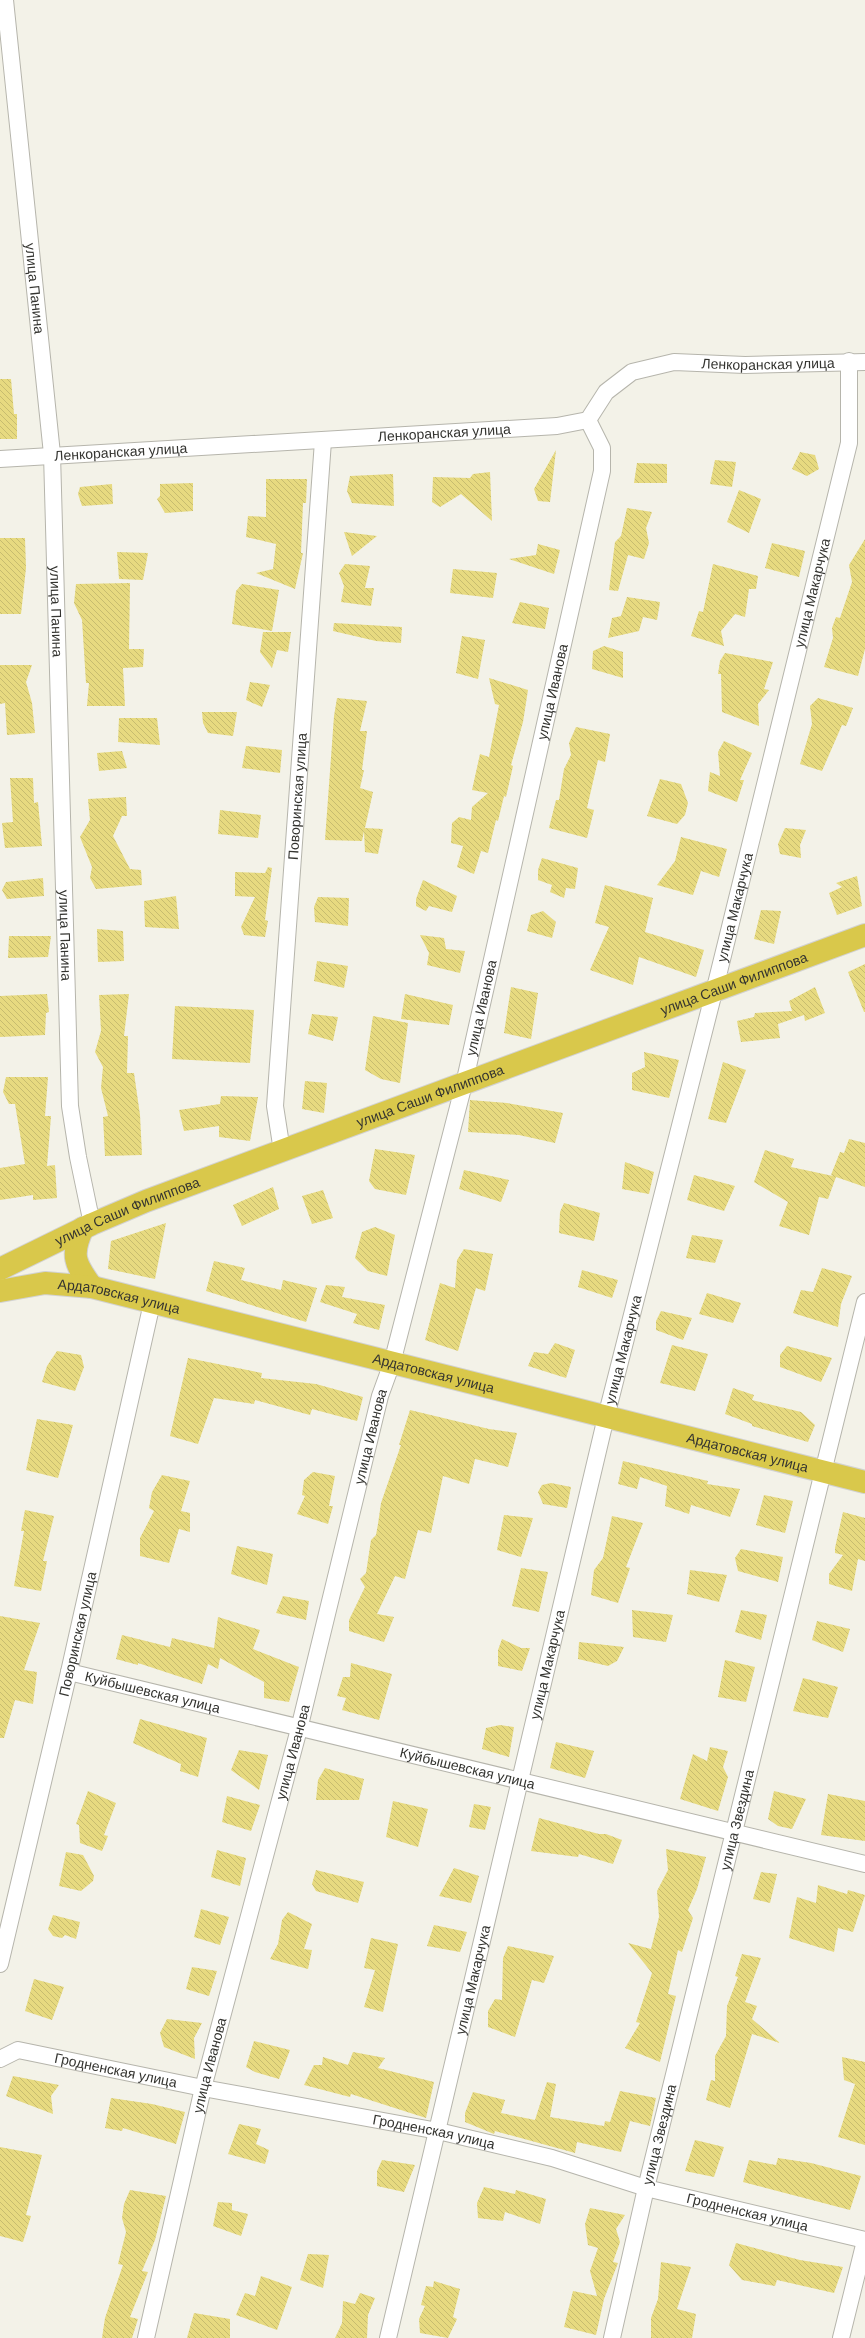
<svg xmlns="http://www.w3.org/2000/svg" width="865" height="2338" viewBox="0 0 865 2338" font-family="'DM Sans',sans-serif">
<defs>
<pattern id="building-back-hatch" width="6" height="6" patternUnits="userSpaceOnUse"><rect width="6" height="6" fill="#e7da80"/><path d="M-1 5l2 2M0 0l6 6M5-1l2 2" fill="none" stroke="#c7bc6f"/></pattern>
</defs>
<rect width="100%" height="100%" fill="#f3f2e8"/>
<path fill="url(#building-back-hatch)" d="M 0,379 L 11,379 L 14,414 L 17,414 L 17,439 L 0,439 Z
M 556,450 L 550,502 L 538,501 L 534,489 Z
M 800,452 L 815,455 L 819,469 L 807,476 L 792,469 Z
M 715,460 L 736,462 L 732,487 L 710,484 Z
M 637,463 L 667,464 L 667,483 L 634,483 Z
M 490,472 L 492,521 L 461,494 L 440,507 L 432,502 L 433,477 L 470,478 L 473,474 Z
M 393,474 L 394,506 L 352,503 L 347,491 L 350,476 Z
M 266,479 L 307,479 L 306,503 L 303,503 L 301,553 L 303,553 L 295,589 L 256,573 L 273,569 L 276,544 L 246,537 L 248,516 L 266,517 Z
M 193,483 L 193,511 L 165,513 L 157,499 L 160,496 L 160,484 Z
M 112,484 L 113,504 L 82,506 L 78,494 L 80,487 Z
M 739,490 L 761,499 L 749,533 L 727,522 Z
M 627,508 L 652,512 L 646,528 L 649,543 L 644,559 L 628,555 L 618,591 L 609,590 L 615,542 L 621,536 Z
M 344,532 L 377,536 L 352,556 Z
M 0,538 L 25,538 L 26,568 L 21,614 L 0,614 Z
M 865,539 L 865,649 L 858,676 L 824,667 L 833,638 L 832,628 L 836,617 L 840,618 L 852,582 L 849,565 Z
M 772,543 L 805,551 L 799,577 L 765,568 Z
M 538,544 L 560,550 L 554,574 L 509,559 L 536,555 Z
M 117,552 L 148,553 L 143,580 L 119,579 Z
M 345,564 L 370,566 L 365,588 L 374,588 L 371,606 L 341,602 L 344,586 L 339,573 Z
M 713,564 L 758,576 L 756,589 L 749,589 L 745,617 L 735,614 L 721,631 L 724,646 L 691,636 L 699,611 L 703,612 Z
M 453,569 L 497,573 L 493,598 L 450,593 Z
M 130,583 L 129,649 L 144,649 L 143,667 L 123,668 L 125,706 L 87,706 L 89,683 L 86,683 L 82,620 L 74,603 L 76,584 Z
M 242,584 L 279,590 L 272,631 L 232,624 L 236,591 Z
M 627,597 L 660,602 L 657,620 L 643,617 L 639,631 L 608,638 L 612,618 L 621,616 Z
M 520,602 L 549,608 L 545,629 L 512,623 Z
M 334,623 L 402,627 L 401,643 L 376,641 L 333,631 Z
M 263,632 L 291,632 L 288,652 L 277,650 L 272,668 L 260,652 Z
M 462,636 L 485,640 L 478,679 L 456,673 Z
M 604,646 L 623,652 L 623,678 L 592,669 L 593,651 Z
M 725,653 L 773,662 L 764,689 L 769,690 L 758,704 L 759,726 L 722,712 L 721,674 L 718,674 L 720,661 Z
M 0,665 L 32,665 L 26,682 L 32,703 L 35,733 L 7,735 L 5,703 L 0,704 Z
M 489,678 L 528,690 L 523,722 L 511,765 L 513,766 L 506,797 L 504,796 L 498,821 L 496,820 L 488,853 L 481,851 L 474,874 L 457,867 L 463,846 L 451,843 L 452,823 L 459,817 L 471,820 L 472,807 L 488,793 L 472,790 L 480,754 L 489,757 L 499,705 L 495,704 Z
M 250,682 L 270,685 L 262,707 L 246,700 Z
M 337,698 L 367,701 L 360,731 L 367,731 L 362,770 L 364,770 L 360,788 L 373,792 L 365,828 L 383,829 L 378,854 L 365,852 L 364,831 L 362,841 L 325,840 L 334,716 Z
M 818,698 L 853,708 L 846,726 L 842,725 L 822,771 L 800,764 L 812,724 L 810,706 Z
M 202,712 L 237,712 L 233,736 L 208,733 L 203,723 Z
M 119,718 L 157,718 L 160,745 L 118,742 Z
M 576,727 L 610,734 L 605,762 L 598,760 L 587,808 L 594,810 L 587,838 L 549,828 L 556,800 L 559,800 L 564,769 L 571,755 L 569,743 Z
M 724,741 L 752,753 L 740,780 L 744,780 L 737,802 L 708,791 L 710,772 L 720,776 L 718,752 Z
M 246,746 L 282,750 L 280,773 L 242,768 Z
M 122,751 L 127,768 L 99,771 L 97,753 Z
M 10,778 L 33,778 L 34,803 L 38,802 L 42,846 L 5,848 L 2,823 L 13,822 Z
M 660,779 L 681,784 L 688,803 L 685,815 L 677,824 L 647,816 Z
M 126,797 L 127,816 L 122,816 L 113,836 L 130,869 L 141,870 L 142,885 L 96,889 L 90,878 L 92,867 L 80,837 L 90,820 L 88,799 Z
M 220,810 L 261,815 L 258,838 L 218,834 Z
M 785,828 L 806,830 L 800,845 L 801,858 L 780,854 L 778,844 Z
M 681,837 L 727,849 L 719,877 L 701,871 L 693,895 L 657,885 L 675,861 Z
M 542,858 L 578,868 L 575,889 L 566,888 L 564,898 L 550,892 L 552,885 L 538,880 L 538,870 Z
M 268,867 L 272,868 L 265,920 L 268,921 L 265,937 L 244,935 L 241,927 L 255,897 L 235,896 L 235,872 L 265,873 Z
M 857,876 L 862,906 L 837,915 L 829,893 L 842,887 L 836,883 Z
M 43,878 L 44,896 L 7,899 L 2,890 L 6,882 Z
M 423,880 L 457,896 L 452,912 L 429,906 L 426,911 L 416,906 L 416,899 Z
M 605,885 L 653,898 L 645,932 L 704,950 L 696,977 L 639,957 L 633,985 L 590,970 L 609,927 L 595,923 Z
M 176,896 L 179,929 L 145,927 L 144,901 Z
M 318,897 L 349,898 L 348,926 L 315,922 L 314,907 Z
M 761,910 L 781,911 L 774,944 L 754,939 Z
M 543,911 L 556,922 L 552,938 L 527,931 L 531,915 Z
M 97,929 L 123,931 L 124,961 L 98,962 Z
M 420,935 L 444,938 L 446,949 L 465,951 L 460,973 L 427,965 L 429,953 Z
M 9,936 L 51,936 L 48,957 L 8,958 Z
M 317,961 L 348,966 L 344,988 L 314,981 Z
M 865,964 L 865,1012 L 864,1012 L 848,972 Z
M 511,987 L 538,993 L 531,1039 L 504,1033 Z
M 815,987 L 825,1013 L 805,1021 L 804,1015 L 778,1024 L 780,1038 L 741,1042 L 737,1021 L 754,1017 L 755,1013 L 792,1011 L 789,1001 Z
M 47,994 L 49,1012 L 46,1013 L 45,1035 L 0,1037 L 0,996 Z
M 129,994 L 124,1036 L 128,1036 L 127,1073 L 134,1073 L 140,1115 L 142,1155 L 105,1156 L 103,1117 L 108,1116 L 101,1088 L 103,1067 L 95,1052 L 101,1031 L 99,995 Z
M 405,994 L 453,1005 L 449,1025 L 401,1019 Z
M 175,1006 L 254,1010 L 250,1063 L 172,1059 Z
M 312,1014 L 338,1017 L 333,1041 L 308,1034 Z
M 373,1016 L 408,1023 L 400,1083 L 381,1079 L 365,1070 Z
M 644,1052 L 679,1060 L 669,1098 L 632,1090 L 632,1073 L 645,1067 Z
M 723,1062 L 746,1070 L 726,1123 L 708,1119 Z
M 6,1077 L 48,1077 L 45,1116 L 51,1116 L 47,1166 L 55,1165 L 57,1198 L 33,1200 L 33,1195 L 0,1200 L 0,1168 L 25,1164 L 15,1104 L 9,1104 L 3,1092 Z
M 305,1081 L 327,1083 L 324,1113 L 302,1109 Z
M 221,1096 L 258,1097 L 250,1141 L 219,1137 L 219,1126 L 184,1131 L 179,1110 L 220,1104 Z
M 470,1100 L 507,1103 L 563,1113 L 555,1143 L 519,1135 L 468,1132 Z
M 849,1139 L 865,1143 L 865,1187 L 836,1177 L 828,1199 L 819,1197 L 809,1235 L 779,1226 L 788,1202 L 754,1182 L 765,1150 L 794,1159 L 791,1167 L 833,1176 L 831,1175 L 840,1152 L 844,1153 Z
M 375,1149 L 415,1155 L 406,1195 L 375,1189 L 369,1181 Z
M 625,1162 L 654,1172 L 649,1194 L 622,1189 Z
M 464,1170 L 509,1180 L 501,1202 L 459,1189 Z
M 694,1175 L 735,1186 L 724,1211 L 687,1200 Z
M 273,1187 L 279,1209 L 242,1226 L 233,1205 Z
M 323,1190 L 333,1218 L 312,1224 L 302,1196 Z
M 564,1203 L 600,1213 L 594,1241 L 559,1233 L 560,1212 Z
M 166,1223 L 155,1279 L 108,1269 L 111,1241 Z
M 375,1227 L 395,1235 L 387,1276 L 368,1271 L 355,1258 L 362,1232 Z
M 692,1235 L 723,1240 L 715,1263 L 686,1258 Z
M 464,1249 L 493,1254 L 485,1291 L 476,1288 L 458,1351 L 425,1340 L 440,1283 L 455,1288 L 457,1260 Z
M 214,1261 L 245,1268 L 241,1280 L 281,1290 L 283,1280 L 317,1288 L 306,1322 L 206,1291 Z
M 822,1268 L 852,1276 L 841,1304 L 838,1327 L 793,1313 L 801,1290 L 813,1292 Z
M 582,1270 L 618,1280 L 612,1298 L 578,1287 Z
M 326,1285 L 345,1287 L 342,1297 L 385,1305 L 379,1330 L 353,1323 L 357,1314 L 320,1302 Z
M 707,1293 L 741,1303 L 733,1323 L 699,1314 Z
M 661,1311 L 692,1318 L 683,1340 L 656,1330 L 656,1321 Z
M 555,1343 L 575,1350 L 566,1378 L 528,1366 L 534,1352 L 548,1354 Z
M 672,1345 L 708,1354 L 695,1391 L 660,1383 Z
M 787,1346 L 832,1358 L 821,1382 L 780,1367 L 780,1355 Z
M 57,1351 L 81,1355 L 84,1367 L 75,1391 L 42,1382 L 47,1366 Z
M 188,1358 L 262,1373 L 261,1378 L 316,1384 L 363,1397 L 357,1421 L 312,1409 L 310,1415 L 255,1400 L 254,1404 L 214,1398 L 198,1444 L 170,1436 Z
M 733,1388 L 754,1395 L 752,1400 L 801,1412 L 815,1425 L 808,1442 L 752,1426 L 752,1424 L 725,1414 Z
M 410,1410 L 489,1429 L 517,1433 L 508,1467 L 475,1459 L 469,1484 L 443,1476 L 431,1533 L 418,1530 L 405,1579 L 395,1576 L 377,1614 L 394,1617 L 384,1642 L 349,1631 L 349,1620 L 365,1587 L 360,1579 L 366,1573 L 371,1540 L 376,1535 L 378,1524 L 381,1503 L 401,1445 L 399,1445 Z
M 37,1419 L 73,1425 L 58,1478 L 26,1470 Z
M 623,1461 L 708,1481 L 707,1484 L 740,1489 L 730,1517 L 691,1505 L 689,1514 L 665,1506 L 667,1486 L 640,1477 L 637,1489 L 618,1484 Z
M 313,1472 L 335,1476 L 329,1506 L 333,1506 L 328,1524 L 297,1514 L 305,1496 L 302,1495 L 304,1480 Z
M 162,1475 L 190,1481 L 181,1511 L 190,1513 L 190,1532 L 179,1529 L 169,1563 L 140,1556 L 140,1538 L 154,1511 L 149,1508 L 152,1492 Z
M 551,1483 L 571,1487 L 567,1508 L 543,1504 L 538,1492 L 542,1485 Z
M 764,1495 L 793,1501 L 785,1533 L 756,1525 Z
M 25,1510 L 54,1516 L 43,1561 L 47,1561 L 41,1591 L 14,1586 L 24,1531 L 21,1531 Z
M 843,1512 L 865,1518 L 865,1561 L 858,1559 L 852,1591 L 829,1584 L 829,1574 L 843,1555 L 835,1553 L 835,1548 Z
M 504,1515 L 533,1518 L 521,1557 L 497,1550 Z
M 612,1516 L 643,1523 L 626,1567 L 630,1568 L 618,1603 L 591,1595 L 594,1570 L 603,1558 Z
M 237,1546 L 273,1554 L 267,1585 L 231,1574 Z
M 741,1549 L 783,1557 L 778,1582 L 738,1571 L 735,1558 Z
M 521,1568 L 548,1572 L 539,1612 L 512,1606 Z
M 690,1570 L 727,1575 L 719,1602 L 687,1594 Z
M 283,1596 L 309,1601 L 306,1620 L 276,1613 Z
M 632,1610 L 673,1615 L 666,1642 L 633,1637 Z
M 741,1610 L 767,1615 L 761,1640 L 735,1632 Z
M 0,1616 L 40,1623 L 24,1670 L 37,1672 L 33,1704 L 15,1700 L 4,1738 L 0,1738 Z
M 218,1617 L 260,1630 L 253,1649 L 299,1667 L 289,1702 L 264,1698 L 264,1682 L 220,1658 L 218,1669 L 208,1664 L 202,1684 L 138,1663 L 138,1665 L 116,1659 L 122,1635 L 170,1647 L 172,1638 L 214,1648 Z
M 817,1621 L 850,1629 L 843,1652 L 812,1640 Z
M 502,1639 L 521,1648 L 530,1648 L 522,1671 L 498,1666 L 498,1650 Z
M 579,1642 L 624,1647 L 617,1661 L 608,1666 L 578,1659 Z
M 725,1660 L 755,1667 L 746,1702 L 718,1697 Z
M 351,1663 L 392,1674 L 379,1720 L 342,1710 L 346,1698 L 337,1696 L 343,1677 L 350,1677 Z
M 803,1678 L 838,1687 L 828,1718 L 793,1711 Z
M 140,1719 L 207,1738 L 198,1777 L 180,1771 L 181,1764 L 133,1743 Z
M 500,1725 L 514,1727 L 509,1757 L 482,1749 L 486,1728 Z
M 556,1742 L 594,1751 L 585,1778 L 550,1768 Z
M 710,1747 L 728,1751 L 723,1767 L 728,1777 L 718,1811 L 680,1799 L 693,1754 L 707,1761 Z
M 239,1750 L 268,1755 L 259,1790 L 231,1770 Z
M 325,1768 L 364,1779 L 359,1800 L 316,1800 L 318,1780 Z
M 88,1791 L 116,1803 L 104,1835 L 108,1836 L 102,1851 L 80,1843 L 79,1825 L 76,1824 Z
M 774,1791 L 806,1799 L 792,1829 L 778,1826 L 768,1819 Z
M 828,1794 L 865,1801 L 865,1841 L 821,1835 Z
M 227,1796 L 260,1805 L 251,1831 L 222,1822 Z
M 393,1801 L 428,1809 L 418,1847 L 386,1837 Z
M 474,1804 L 491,1807 L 485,1830 L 469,1827 Z
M 539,1818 L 599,1834 L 606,1834 L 622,1840 L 613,1864 L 579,1854 L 578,1857 L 531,1851 Z
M 666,1849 L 706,1857 L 697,1889 L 688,1910 L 693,1918 L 682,1952 L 678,1950 L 668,1994 L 676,1996 L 660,2062 L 625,2048 L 640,2023 L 636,2022 L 652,1973 L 628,1943 L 651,1949 L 659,1917 L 657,1891 L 668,1870 Z
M 217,1850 L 246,1858 L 240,1886 L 211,1877 Z
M 66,1852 L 83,1855 L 94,1876 L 93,1881 L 81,1891 L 59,1886 Z
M 454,1868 L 479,1876 L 471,1903 L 439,1896 Z
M 316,1870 L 364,1882 L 358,1903 L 316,1891 L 312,1884 Z
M 761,1872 L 777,1874 L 770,1903 L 753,1899 Z
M 818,1885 L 847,1894 L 848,1890 L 865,1895 L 853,1932 L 838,1928 L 834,1952 L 789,1938 L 797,1897 L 816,1903 Z
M 201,1909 L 229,1917 L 220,1945 L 194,1937 Z
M 288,1912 L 312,1924 L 304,1949 L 312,1950 L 308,1969 L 270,1959 L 278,1944 L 282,1920 Z
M 53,1915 L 80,1922 L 76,1939 L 65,1935 L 62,1938 L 53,1936 L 48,1929 Z
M 434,1925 L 467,1932 L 460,1952 L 427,1946 Z
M 371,1938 L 398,1944 L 383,2012 L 364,2007 L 375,1970 L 364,1968 Z
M 508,1946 L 554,1956 L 544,1983 L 532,1980 L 515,2037 L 488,2027 L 488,2011 L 495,1999 L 502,2000 L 503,1958 Z
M 742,1954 L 761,1958 L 745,2002 L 757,2006 L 752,2019 L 780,2043 L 752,2034 L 730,2108 L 706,2100 L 711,2080 L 715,2081 L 715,2056 L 726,2036 L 727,2006 L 738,1977 L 735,1976 Z
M 192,1967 L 217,1971 L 209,1996 L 186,1989 Z
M 34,1979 L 64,1987 L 52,2020 L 25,2011 Z
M 167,2019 L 202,2023 L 194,2038 L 195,2059 L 164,2047 L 160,2033 Z
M 254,2041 L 290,2050 L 279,2079 L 255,2072 L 246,2067 Z
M 353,2052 L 385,2058 L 378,2068 L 434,2082 L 426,2118 L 351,2094 L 350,2097 L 304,2085 L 314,2065 L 322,2065 L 323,2057 L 348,2065 Z
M 842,2057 L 865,2062 L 865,2145 L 838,2137 L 855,2084 L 844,2080 Z
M 13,2076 L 59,2085 L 51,2096 L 53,2114 L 6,2096 Z
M 547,2082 L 556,2084 L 550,2117 L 604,2126 L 605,2121 L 610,2122 L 620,2091 L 656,2098 L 650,2126 L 630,2121 L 621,2152 L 577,2142 L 575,2153 L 495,2131 L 494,2134 L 465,2122 L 465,2113 L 473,2092 L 505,2100 L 501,2113 L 535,2120 Z
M 111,2098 L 152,2104 L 185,2112 L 176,2144 L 123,2128 L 122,2131 L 105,2128 Z
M 239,2124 L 261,2129 L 256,2144 L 269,2150 L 265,2164 L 228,2154 Z
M 695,2140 L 724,2147 L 714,2177 L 685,2171 Z
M 0,2147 L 42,2155 L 26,2215 L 31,2216 L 23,2242 L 0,2236 Z
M 778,2158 L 811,2163 L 861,2176 L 850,2210 L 743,2182 L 749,2160 L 776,2165 Z
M 382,2160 L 415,2165 L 404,2192 L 377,2186 L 377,2171 Z
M 484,2187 L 515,2194 L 516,2190 L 546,2199 L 540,2224 L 505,2212 L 503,2221 L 478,2218 L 477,2203 Z
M 130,2190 L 166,2196 L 155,2240 L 142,2271 L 148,2272 L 130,2317 L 138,2319 L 132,2338 L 102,2338 L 105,2318 L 123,2265 L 118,2264 L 126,2232 L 122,2218 L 124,2204 Z
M 218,2202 L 232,2203 L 232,2210 L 248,2214 L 241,2236 L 213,2226 Z
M 590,2208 L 625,2215 L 616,2229 L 620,2242 L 613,2262 L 618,2263 L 604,2299 L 596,2335 L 564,2327 L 573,2291 L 597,2296 L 590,2271 L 598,2248 L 588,2245 L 585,2224 Z
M 736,2243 L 800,2260 L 843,2267 L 834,2293 L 777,2280 L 775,2286 L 742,2280 L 729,2265 Z
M 308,2254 L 329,2255 L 323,2288 L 300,2280 Z
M 661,2262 L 691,2267 L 677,2309 L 696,2314 L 692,2338 L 651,2338 L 651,2318 L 658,2299 Z
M 261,2276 L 292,2287 L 277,2330 L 236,2315 L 245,2293 L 255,2296 Z
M 434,2281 L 460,2289 L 453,2317 L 457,2319 L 448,2338 L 420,2333 L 419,2319 L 425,2306 L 421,2305 L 426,2286 L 433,2287 Z
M 360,2293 L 375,2298 L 368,2315 L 367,2338 L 335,2338 L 342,2323 L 343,2301 L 355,2304 Z
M 194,2313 L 230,2319 L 230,2338 L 187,2338 Z"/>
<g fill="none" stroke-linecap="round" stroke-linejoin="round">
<defs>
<g id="street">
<path id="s1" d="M 5,0 L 52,454 L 70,1106 L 78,1157 L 92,1224"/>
<path id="s2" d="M 0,459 L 557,426 L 588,420 L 606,392 L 632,372 L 674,362 L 745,365 L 865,362"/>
<path id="s3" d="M 282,1151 L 275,1106 L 323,441"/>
<path id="s4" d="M 69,1672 L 865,1864"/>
<path id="s5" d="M 0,1964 L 69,1672 L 152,1303"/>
<path id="s6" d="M 0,2059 L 18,2050 L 203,2088 L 438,2131 L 552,2158 L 646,2188 L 865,2240"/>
<path id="s7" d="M 146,2338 L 203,2088 L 299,1729 L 380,1396 L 392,1363 L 464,1084 L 602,471 L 602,448 L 588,420"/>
<path id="s8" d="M 388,2338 L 606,1417 L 714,992 L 849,443 L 849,361"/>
<path id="s9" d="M 612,2338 L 646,2188 L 865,1302"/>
<path d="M 841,2338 L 865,2241"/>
</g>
<g id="highway">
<path d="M 83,1228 C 70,1255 75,1264 92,1287"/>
<path id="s10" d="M 0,1269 L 92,1224 L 146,1201 L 865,935"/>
<path id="s11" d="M 0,1291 L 45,1283 L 92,1287 L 865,1482"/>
</g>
</defs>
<use href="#street" stroke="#b6b5ac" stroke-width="18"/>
<use href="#highway" stroke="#d2d2d1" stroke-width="24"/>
<use href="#street" stroke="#fff" stroke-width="16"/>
<use href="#highway" stroke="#d9c84b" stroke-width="22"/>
</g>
<g text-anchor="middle" stroke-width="4" stroke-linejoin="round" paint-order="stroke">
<g font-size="14" fill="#343430" stroke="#fffffb">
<text dy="5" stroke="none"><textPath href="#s1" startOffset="290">улица Панина</textPath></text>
<text dy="5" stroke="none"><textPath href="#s2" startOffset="793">Ленкоранская улица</textPath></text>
<text dy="5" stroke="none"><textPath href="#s2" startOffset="445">Ленкоранская улица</textPath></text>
<text dy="5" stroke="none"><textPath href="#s2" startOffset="121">Ленкоранская улица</textPath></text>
<text dy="5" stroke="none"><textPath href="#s8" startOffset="1796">улица Макарчука</textPath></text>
<text dy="5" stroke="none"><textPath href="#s1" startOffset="614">улица Панина</textPath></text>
<text dy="5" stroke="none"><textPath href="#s7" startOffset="1696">улица Иванова</textPath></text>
<text dy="5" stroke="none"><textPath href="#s3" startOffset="356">Поворинская улица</textPath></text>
<text dy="5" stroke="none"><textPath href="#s8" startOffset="1472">улица Макарчука</textPath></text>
<text dy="5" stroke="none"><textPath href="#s1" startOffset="938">улица Панина</textPath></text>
<text dy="5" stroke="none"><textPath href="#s10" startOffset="788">улица Саши Филиппова</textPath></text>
<text dy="5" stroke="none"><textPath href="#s7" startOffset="1372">улица Иванова</textPath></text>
<text dy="5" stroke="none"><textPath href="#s10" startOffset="464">улица Саши Филиппова</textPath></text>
<text dy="5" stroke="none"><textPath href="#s10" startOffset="140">улица Саши Филиппова</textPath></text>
<text dy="5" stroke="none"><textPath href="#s11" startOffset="121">Ардатовская улица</textPath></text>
<text dy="5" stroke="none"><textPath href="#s8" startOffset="1016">улица Макарчука</textPath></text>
<text dy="5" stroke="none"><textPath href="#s11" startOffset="445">Ардатовская улица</textPath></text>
<text dy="5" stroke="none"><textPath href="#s7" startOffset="929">улица Иванова</textPath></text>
<text dy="5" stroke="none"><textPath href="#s11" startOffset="769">Ардатовская улица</textPath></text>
<text dy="5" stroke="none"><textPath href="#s5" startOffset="339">Поворинская улица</textPath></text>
<text dy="5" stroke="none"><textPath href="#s8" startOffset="692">улица Макарчука</textPath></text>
<text dy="5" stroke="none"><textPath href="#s4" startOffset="86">Куйбышевская улица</textPath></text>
<text dy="5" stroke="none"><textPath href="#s7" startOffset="604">улица Иванова</textPath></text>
<text dy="5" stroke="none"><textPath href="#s4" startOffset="410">Куйбышевская улица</textPath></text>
<text dy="5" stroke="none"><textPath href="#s9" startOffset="533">улица Звездина</textPath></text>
<text dy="5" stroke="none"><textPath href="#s8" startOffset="368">улица Макарчука</textPath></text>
<text dy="5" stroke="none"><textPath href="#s7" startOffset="280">улица Иванова</textPath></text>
<text dy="5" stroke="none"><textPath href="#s6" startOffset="120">Гродненская улица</textPath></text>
<text dy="5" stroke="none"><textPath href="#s6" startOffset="444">Гродненская улица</textPath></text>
<text dy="5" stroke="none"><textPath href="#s9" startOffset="209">улица Звездина</textPath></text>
<text dy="5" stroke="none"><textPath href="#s6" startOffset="768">Гродненская улица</textPath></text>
</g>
</g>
</svg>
